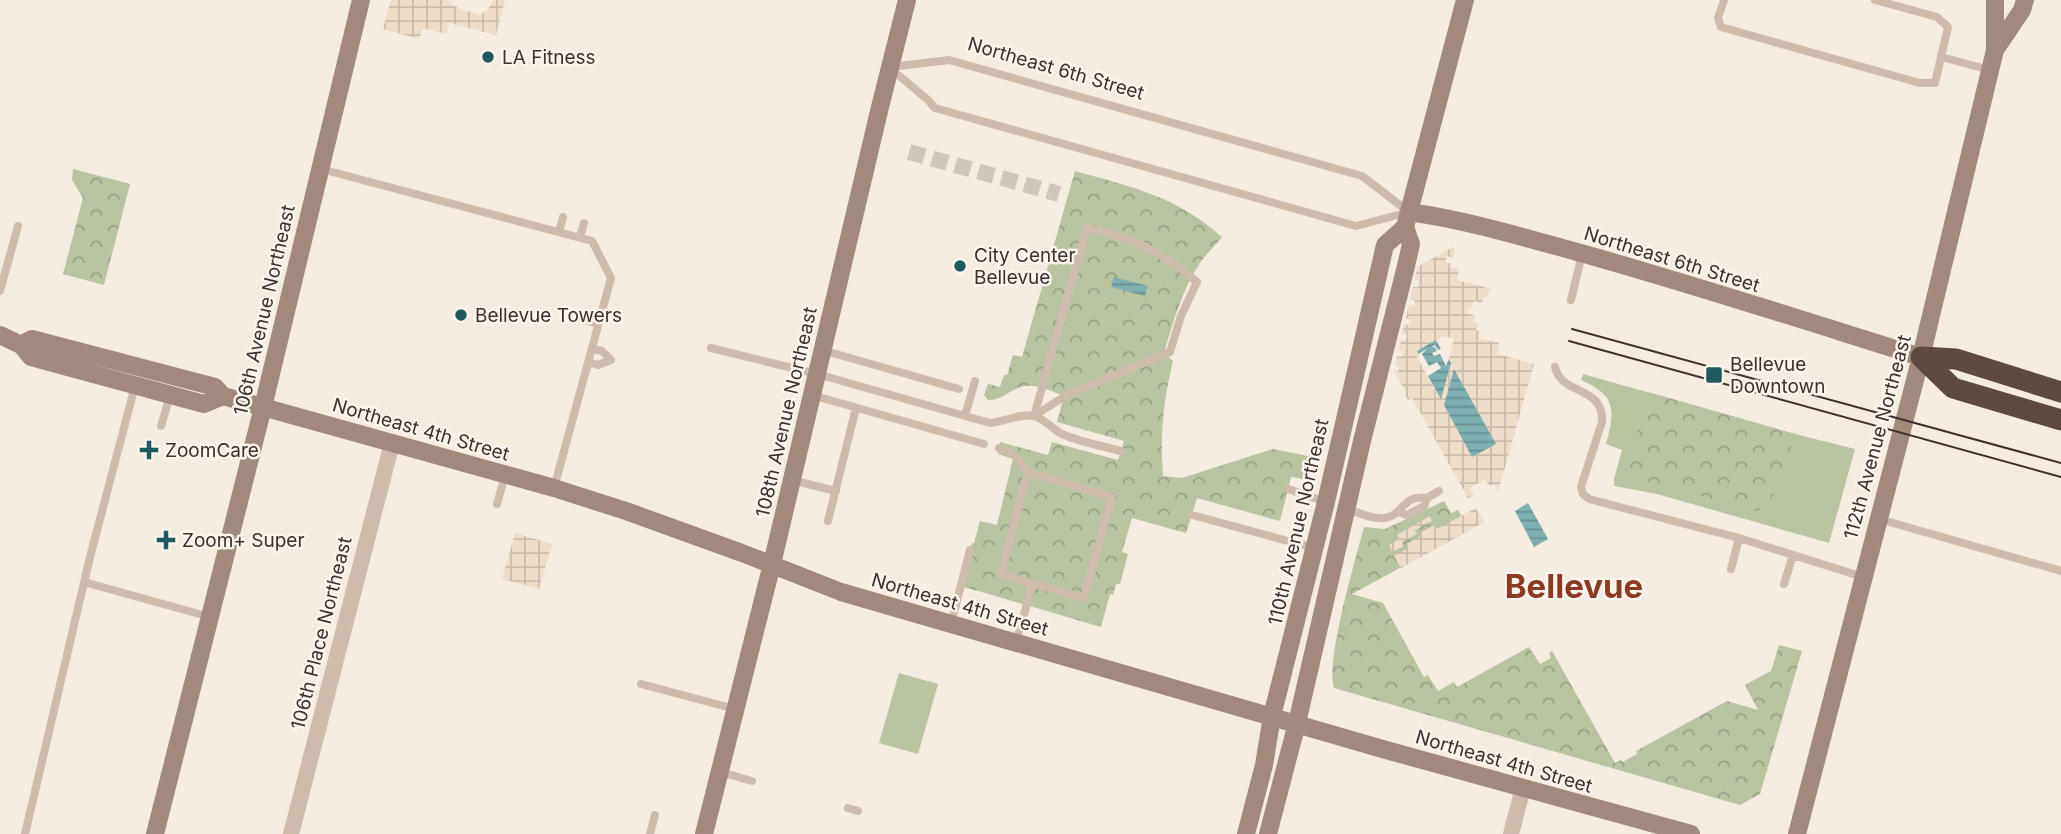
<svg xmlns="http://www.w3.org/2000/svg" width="2061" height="834" viewBox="0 0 2061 834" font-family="Inter,sans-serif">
<defs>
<pattern id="park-crowns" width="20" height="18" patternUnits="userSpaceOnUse" patternTransform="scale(1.75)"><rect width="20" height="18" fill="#b8c4a0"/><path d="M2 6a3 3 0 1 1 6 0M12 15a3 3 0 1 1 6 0" fill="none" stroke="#97a083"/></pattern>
<pattern id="plaza-grid" width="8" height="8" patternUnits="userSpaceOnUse" patternTransform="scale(1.75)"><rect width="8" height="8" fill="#ecdcc8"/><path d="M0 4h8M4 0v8" fill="none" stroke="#cbbdac"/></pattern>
<pattern id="water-rules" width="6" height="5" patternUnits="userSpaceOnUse" patternTransform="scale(1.75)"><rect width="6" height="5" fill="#7fb0b2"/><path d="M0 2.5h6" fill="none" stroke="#699091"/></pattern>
</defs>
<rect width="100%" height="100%" fill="#f4ebe1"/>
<path fill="#b8c4a0" d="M 1583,374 L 1795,434 L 1855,449 L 1829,543 L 1657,494 L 1614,486 L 1614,479 L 1622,450 L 1606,444 C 1615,410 1617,396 1581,380 Z
M 899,673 L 938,684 L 918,754 L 879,743 Z"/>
<path fill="url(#park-crowns)" d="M 73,169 L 130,184 L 104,285 L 63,274 L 83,198 L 72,180 Z
M 1075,171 C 1132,187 1176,196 1222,237 C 1215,246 1206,254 1200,263 C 1182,290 1173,322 1164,353 L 1173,361 C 1163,402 1160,434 1163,476 L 1182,478 L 1273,449 L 1313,457 L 1309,474 L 1304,479 L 1291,477 L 1280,521 L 1197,498 L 1186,533 L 1132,518 L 1122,552 L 1128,554 L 1120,584 L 1116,584 L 1113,595 L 1110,594 L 1101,627 L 961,586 L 972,543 L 974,543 L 980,521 L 997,525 L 1013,459 L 998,454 L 1000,442 L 1048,455 L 1052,442 L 1118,460 L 1124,441 L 1057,422 L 1064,396 C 1053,392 1037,384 1025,386 C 1011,388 1002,401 988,400 L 984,395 L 988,384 L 1000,387 L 1004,375 L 1007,375 L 1013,355 L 1022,357 Z
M 1648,392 L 1795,434 C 1788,455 1779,504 1756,511 L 1638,479 L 1630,471 L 1628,464 Z
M 1444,501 L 1451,513 L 1458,510 L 1470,530 L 1352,594 L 1383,603 L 1424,677 L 1428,675 L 1438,691 L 1454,682 L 1457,687 L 1529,647 L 1540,664 L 1551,658 L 1549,653 L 1552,651 L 1615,763 L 1621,760 L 1623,762 L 1637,754 L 1636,751 L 1727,701 L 1758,710 L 1745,685 L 1771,671 L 1779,645 L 1802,651 L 1760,794 L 1740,805 L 1334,688 C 1325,663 1356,557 1364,527 L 1385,529 Z"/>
<path fill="url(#plaza-grid)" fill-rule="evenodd" d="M 391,0 L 446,0 L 458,8 L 479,15 L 488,10 L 493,0 L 505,0 L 496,35 L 449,23 L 446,34 L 423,28 L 419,39 L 383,29 Z
M 1453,247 L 1455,248 L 1453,258 L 1447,256 L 1445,262 L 1451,264 L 1450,267 L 1459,269 L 1457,280 L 1491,289 L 1486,297 L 1483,297 L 1482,303 L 1474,301 L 1472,307 L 1469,307 L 1467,313 L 1475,316 L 1473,322 L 1477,324 L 1476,330 L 1480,331 L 1479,338 L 1499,343 L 1498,354 L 1534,364 L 1498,492 L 1494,485 L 1489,486 L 1485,479 L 1470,488 L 1474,495 L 1468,498 L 1412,398 L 1408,400 L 1405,395 L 1406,393 L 1394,371 L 1398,372 L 1399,367 L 1395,365 L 1397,356 L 1402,357 L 1403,351 L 1399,350 L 1401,340 L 1406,340 L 1407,335 L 1402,334 L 1404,324 L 1409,325 L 1410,320 L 1406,318 L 1409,305 L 1414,306 L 1415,301 L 1410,299 L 1413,287 L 1418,287 L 1419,281 L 1415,279 L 1417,267 ZM 1444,336 L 1454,339 L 1449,359 L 1451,364 L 1440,398 L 1417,357 L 1419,355 L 1417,352 ZM 1444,405 L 1496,444 L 1472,456 Z
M 1476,508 L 1484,522 L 1401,568 L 1394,556 L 1408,548 L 1406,544 L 1421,536 L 1420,533 L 1434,525 L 1437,529 Z
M 1430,516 L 1432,521 L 1415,530 L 1417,534 L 1402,542 L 1404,546 L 1392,552 L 1389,545 L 1399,539 L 1397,535 Z
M 515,533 L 552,544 L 539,589 L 502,579 Z"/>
<path fill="url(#water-rules)" d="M 1114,277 L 1148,286 L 1145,296 L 1111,287 Z
M 1436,340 L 1441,349 L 1438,350 L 1435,345 L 1431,347 L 1435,347 L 1437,351 L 1432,353 L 1434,356 L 1440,354 L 1446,366 L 1449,359 L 1451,363 L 1441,399 L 1428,376 L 1441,368 L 1437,362 L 1429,366 L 1422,354 L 1427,349 L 1418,354 L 1417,351 Z
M 1454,369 L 1496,444 L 1472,457 L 1444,405 Z
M 1528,503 L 1548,539 L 1534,547 L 1515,511 Z"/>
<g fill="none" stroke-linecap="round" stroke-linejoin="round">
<path stroke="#cfc6bd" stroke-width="16" stroke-dasharray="16 8" stroke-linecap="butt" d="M 909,152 L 1059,194"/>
<path stroke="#cdbbac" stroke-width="8" d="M 1724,0 L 1718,18 L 1721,27 L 1920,83 L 1935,83 L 1948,27 L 1937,17 L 1875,0
M 1941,57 L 1990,70
M 891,67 L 949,60 L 1362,176 L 1409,212
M 890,68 L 928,100 L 935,108 L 1356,226 L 1409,212
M 321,169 L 592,241 L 611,278 L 554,488
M 1087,228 C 1130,236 1164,253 1197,282 L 1181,316 L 1170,352 L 1065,396 L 1034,416 Z
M 559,232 L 563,217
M 580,237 L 584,223
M 0,291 L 18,226
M 1571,300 L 1582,254
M 584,320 L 598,324
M 711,348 L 817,374 L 990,423 C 1005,422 1019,413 1034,416 C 1045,419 1052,429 1062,434 C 1080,442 1102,446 1121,451
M 822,350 L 959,389
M 588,362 L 598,365 L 611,360 L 602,351 L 592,349
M 1555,367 C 1561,396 1604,385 1602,422 L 1581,487 L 1583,494 L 1589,499 L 1739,538 L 1863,577
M 812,395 L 984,444
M 965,416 L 975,381
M 161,426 L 170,396
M 999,448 C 1015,453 1019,459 1028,472
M 1028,472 L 1112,497 L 1084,598 L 1001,574 Z
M 791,480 L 836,491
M 1288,489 L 1326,502
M 497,504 L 505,475
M 1347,509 C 1358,512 1373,520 1385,518 C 1404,515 1402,494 1427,498
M 1398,512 L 1407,515 L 1424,506 L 1427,498 L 1439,491
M 1192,515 L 1314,548
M 1879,519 L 2061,571
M 828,521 L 856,408
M 1731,569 L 1739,538
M 84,582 L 210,617
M 1784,584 L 1793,555
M 951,624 L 970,550
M 1016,642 L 1033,583
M 641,684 L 735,709
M 721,772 L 752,781
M 848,808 L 858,811
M 25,834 L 90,557 L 135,386
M 650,834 L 655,815"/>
<path stroke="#cdbbac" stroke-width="16" d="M 291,834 L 392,443
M 1511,834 L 1523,788"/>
<path stroke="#a18a7d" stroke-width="18" d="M 1995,50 L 2022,10 L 2025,0
M 1409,212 C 1469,220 1536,241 1595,257 C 1704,288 1812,323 1921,357
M 0,335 L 21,345 L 31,357 L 204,404 L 223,396
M 21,345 L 32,339 L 215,387 L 223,396 L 554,488 L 626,511 L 742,553 L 841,592 L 1386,750 L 1691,834
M 155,834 L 263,407 L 361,0
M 704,834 L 772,564 L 880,107 L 907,0
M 1246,834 L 1264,765 L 1272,716 L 1326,502 L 1385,245 L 1405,227 L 1465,0
M 1268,834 L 1297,723 L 1362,441 L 1406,266 L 1411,244 L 1405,227
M 1797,834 L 1921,357 L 1995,50 L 1995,0"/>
<path stroke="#5c4a42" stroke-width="21" d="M 1921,357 L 1953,388 L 2061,420
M 1921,357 L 1956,359 L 2061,392"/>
<path stroke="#3b302b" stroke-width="2" d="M 1572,329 L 2061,463
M 1569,341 L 2061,477"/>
</g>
<g fill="#1f5a5e" stroke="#fbf5ee" stroke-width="2.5">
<circle cx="488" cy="57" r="7"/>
<circle cx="960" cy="266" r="7"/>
<circle cx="461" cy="315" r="7"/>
<rect x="1705" y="366" width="18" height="18" rx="3.5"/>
<path d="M145.5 439.5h7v7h7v7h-7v7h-7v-7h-7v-7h7z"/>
<path d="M162.5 529.5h7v7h7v7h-7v7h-7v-7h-7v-7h7z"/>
</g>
<g text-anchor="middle" stroke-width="5" stroke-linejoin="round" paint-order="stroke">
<g font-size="19" fill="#3b302b" stroke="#fbf5ee" text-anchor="start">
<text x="502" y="64">LA Fitness</text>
<text x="974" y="262">City Center<tspan x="974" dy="22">Bellevue</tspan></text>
<text x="475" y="322">Bellevue Towers</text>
<text x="1730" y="371">Bellevue<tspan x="1730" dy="22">Downtown</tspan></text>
<text x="165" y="457">ZoomCare</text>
<text x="182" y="547">Zoom+ Super</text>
</g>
<g font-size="19" fill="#3b302b" stroke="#fbf5ee">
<text transform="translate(1056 68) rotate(16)" y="7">Northeast 6th Street</text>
<text transform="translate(1672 259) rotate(17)" y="7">Northeast 6th Street</text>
<text transform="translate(264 310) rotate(-77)" y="7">106th Avenue Northeast</text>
<text transform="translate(786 412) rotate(-77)" y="7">108th Avenue Northeast</text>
<text transform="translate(421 429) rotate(16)" y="7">Northeast 4th Street</text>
<text transform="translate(1877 437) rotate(-75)" y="7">112th Avenue Northeast</text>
<text transform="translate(1298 522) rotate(-77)" y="7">110th Avenue Northeast</text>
<text transform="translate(960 604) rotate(16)" y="7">Northeast 4th Street</text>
<text transform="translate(321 633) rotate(-76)" y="7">106th Place Northeast</text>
<text transform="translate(1504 761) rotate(16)" y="7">Northeast 4th Street</text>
</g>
<g font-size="33" font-weight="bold" fill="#8c3b22" stroke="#fbf5ee">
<text x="1574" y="598">Bellevue</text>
</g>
</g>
</svg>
